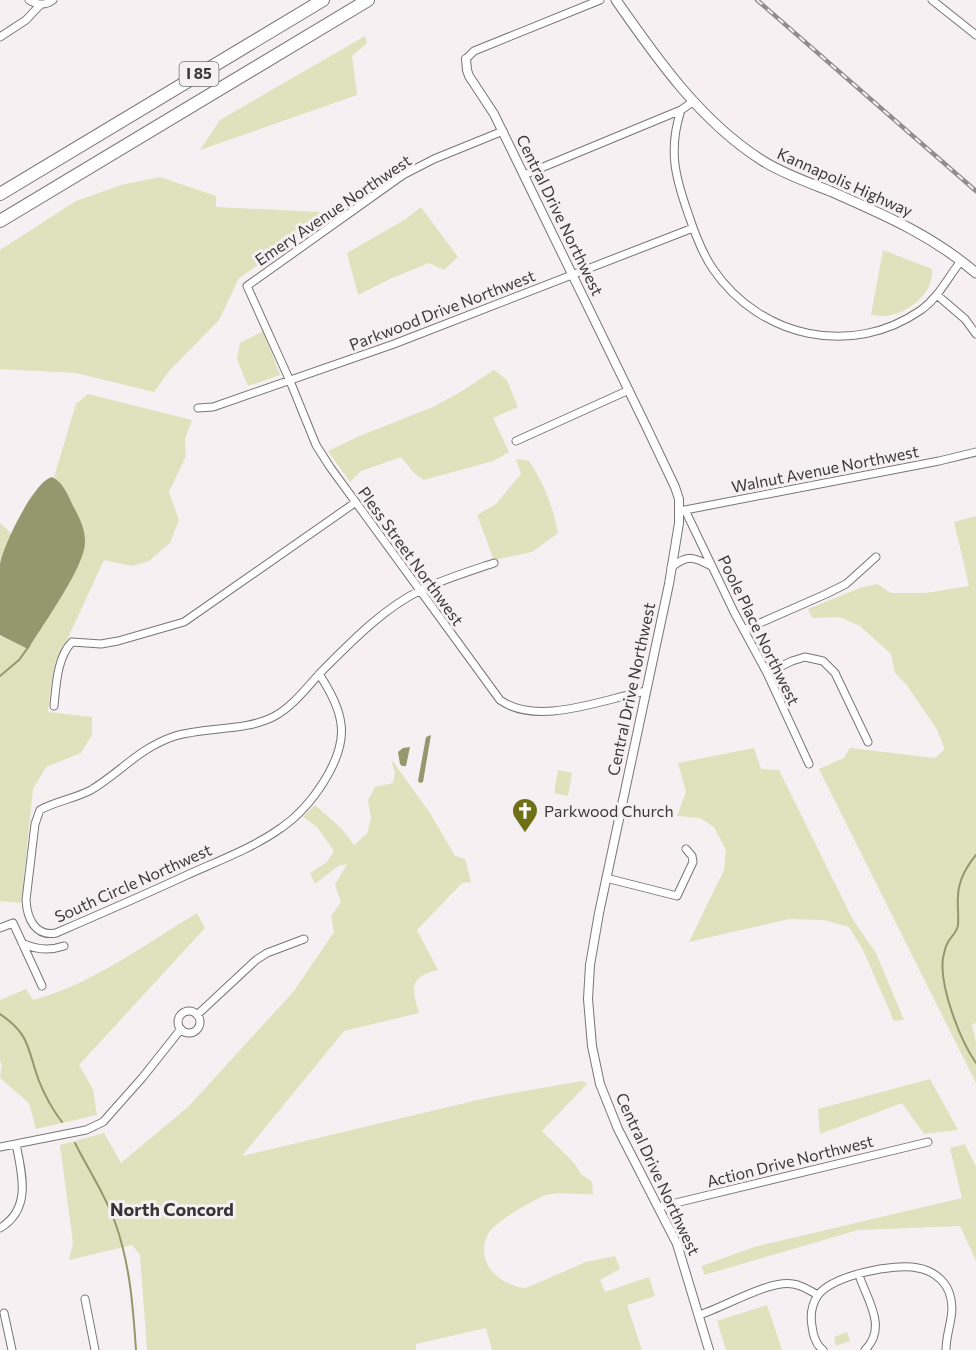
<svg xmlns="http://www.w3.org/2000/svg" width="976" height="1350" viewBox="0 0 976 1350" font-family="Commissioner,sans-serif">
<rect width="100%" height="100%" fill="#f6f0f3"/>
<path fill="#dfe2bc" d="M 365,36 L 367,43 L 352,56 L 357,95 L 200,150 L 220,120 Z
M 160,177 L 216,196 L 216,207 L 320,212 L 324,221 L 239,278 L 219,320 L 170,370 L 154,392 L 76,373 L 0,369 L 0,250 L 76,201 L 121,185 Z
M 421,207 L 458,257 L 444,270 L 429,263 L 392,278 L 358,295 L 347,253 L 406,219 Z
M 883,250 L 932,269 C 934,292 912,310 891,315 C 885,317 877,315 871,315 Z
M 263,331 L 280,375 L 248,386 L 237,359 L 240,343 Z
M 494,370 L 507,380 L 518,407 L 493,418 L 509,452 L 493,461 L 424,480 L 415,474 L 401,457 L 361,471 L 350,482 L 328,451 L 362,435 L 433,407 L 462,391 Z
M 88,394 L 192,420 L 185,439 L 186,456 L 169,492 L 179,520 L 170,543 L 149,561 L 132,566 L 104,560 L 66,642 C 52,662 51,688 48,712 L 92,717 L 92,735 L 81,753 L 46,767 L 33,789 L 21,903 L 0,901 L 0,636 L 29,647 L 67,588 L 64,488 L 54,477 L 76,404 Z
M 516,459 L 529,461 C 543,481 554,509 558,533 L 532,552 L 494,560 L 477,515 L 496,504 L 521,474 Z
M 976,516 L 976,1023 L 972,1024 L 976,1043 L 976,1083 L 819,769 L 844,758 L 850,748 L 935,758 L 945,749 L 936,728 L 906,684 L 895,673 L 891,654 L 860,626 L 840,617 L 812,618 L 808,609 L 860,588 L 877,584 L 891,593 L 926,593 L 969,586 L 954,522 Z
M 0,523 L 12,534 L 0,560 Z
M 754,748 L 761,769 L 779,770 L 853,920 L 876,953 L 904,1020 L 894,1021 L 863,950 L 849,927 L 824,920 L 789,919 L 689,942 L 724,870 L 726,850 L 714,827 L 700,818 L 677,816 L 686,792 L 678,763 Z
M 391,759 L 430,813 L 455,856 L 465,859 L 471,882 L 462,883 L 417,930 L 438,970 C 408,977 412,988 419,1013 L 344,1031 L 242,1156 L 486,1098 L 582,1081 L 587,1084 L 542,1131 L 575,1164 L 581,1174 L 592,1182 L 593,1194 C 578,1195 561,1191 546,1195 C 533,1200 494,1222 488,1234 C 474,1262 499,1286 526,1288 L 586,1262 L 615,1256 L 620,1269 L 600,1280 L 605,1292 L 649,1277 L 655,1296 L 627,1305 L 642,1350 L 492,1350 L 486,1328 L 416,1344 L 416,1350 L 147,1350 L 140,1255 L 132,1245 L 69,1260 L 73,1243 L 60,1145 L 104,1133 L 121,1163 L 189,1106 L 294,991 L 334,932 L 331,916 L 341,902 L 335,885 L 347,864 L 338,866 L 315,884 L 310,873 L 327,862 L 334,851 L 317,827 L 303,817 L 315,805 L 342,829 L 354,845 L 367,834 L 371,818 L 368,800 L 375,787 L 393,783 L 395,774 Z
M 558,770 L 572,773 L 568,796 L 554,793 Z
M 197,913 L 205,928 L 79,1065 L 93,1089 L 97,1115 L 36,1129 L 29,1103 L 0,1078 L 2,1065 L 0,1061 L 0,1000 L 26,989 L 33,1000 C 93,984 145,944 197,913 Z
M 930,1079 L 958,1130 L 924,1134 L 902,1103 L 820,1134 L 818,1109 Z
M 965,1144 L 976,1167 L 976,1261 L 960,1226 L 858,1230 L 704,1275 L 702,1266 L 754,1247 L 962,1198 L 950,1148 Z
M 767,1305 L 782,1350 L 726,1350 L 717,1321 Z
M 847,1332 L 850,1341 L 836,1346 L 834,1337 Z"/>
<path fill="#95986c" d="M 52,477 C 63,482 68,495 73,506 C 79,516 85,529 85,541 C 86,566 43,624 29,648 L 26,648 L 0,635 C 0,615 0,582 0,564 C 3,546 34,481 52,477 Z
M 431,735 L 423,782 L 420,783 L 418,781 L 426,737 Z
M 410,747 L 406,766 L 402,766 L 400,764 L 398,752 L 403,748 Z"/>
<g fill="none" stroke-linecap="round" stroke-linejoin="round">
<path stroke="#95986c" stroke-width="2" d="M 0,676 L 19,660 L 29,646
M 976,855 C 967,866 958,882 958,897 C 957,906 959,915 958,925 C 957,933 950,937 947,944 C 945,948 944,954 943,958 C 939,986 960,1040 976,1063
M 0,1014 C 31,1035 27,1049 39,1081 C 45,1096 52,1109 62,1122
M 75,1143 C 88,1169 105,1194 115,1222 C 130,1264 133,1306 136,1350"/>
<defs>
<path id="minor" d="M 29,0 C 37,5 45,6 53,0
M 932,0 L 976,35
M 0,37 L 26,20 L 40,5
M 466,59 L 474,51 L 600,0
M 681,110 C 668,150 675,177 689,216 C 695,234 702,253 713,269 C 760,338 852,358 921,310 C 939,297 948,277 961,261
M 503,131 L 434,159 L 403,175 L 247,286 L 290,381 L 316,445 L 330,467 L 500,700 C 538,727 603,699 646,691
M 524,175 L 681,110 L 694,101
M 937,295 L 965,319 L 976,334
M 198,408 L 213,407 L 394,344 L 693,228
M 516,441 L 629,390
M 685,510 L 734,612 L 767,673 L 809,764
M 680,511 L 939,461 L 976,452
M 671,568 C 687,554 694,557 711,566
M 744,630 L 826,594 L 846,584 L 876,557
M 767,673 L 792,661 L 805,657 L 823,661 L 835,673 L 868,742
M 319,674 C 329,689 339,707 341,724 C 346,760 309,809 281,828 C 253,848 218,861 187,875 C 144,895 100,914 56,933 C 35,937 27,918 26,900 L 35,824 L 40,810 C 56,801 74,799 91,790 C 121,772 139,748 175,736 C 204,727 246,731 273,717 C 296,705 310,682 329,664 C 356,637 386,607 421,590 C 444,579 470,571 494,563
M 54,706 C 56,686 57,657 72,642 L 101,644 L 118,641 L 184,622 L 356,502
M 606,878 L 677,896 L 693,862 L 692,856 L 686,849
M 0,928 L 13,923 L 42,986
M 22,943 C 36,950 49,951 64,946
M178 1022a11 11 0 1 1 22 0a11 11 0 1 1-22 0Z
M 197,1015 L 256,960 L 267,953 L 304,939
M 0,1147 L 86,1130 L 103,1122 L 142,1078 L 181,1029
M 659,1207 L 928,1142
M 0,1228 C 32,1209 22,1174 16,1144
M 859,1275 C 867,1300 888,1327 865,1350
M 85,1299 L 95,1350
M 4,1313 L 12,1350
M 699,1315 C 725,1307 768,1280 793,1284 C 802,1285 810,1291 818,1295
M 823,1350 C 815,1344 813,1335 812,1326 C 810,1315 812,1304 818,1295 C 834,1275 894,1263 918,1268 C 931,1270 944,1279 949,1292 C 957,1313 946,1329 946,1350"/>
<path id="tertiary" d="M 466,59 L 467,70 L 469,76 L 494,114 L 646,426 L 675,487 L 679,499 L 679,523 L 669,584 L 599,913 L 590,965 L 588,999 L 592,1046 L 600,1084 L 618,1129 L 677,1244 L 709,1350"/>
<path id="secondary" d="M 616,0 C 657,59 701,122 763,161 C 784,174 807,182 830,191 C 882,214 932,235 976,273"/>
<path id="motorway" d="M 0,194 L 323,0
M 0,221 L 368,0"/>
</defs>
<use href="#minor" stroke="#797477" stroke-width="9"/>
<use href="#tertiary" stroke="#797477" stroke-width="10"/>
<use href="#secondary" stroke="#797477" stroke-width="11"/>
<use href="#motorway" stroke="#797477" stroke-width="14"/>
<use href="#minor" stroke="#fff" stroke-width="7"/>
<use href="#tertiary" stroke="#fff" stroke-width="8"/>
<use href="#secondary" stroke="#fff" stroke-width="9"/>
<use href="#motorway" stroke="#fff" stroke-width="12"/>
<defs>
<path id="rail" d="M 757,0 L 976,191"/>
</defs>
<use href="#rail" stroke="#918d8f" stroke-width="4.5"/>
<use href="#rail" stroke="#f6f0f3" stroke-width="2" stroke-dasharray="7" stroke-linecap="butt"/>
</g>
<defs>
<symbol id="church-pin" viewBox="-11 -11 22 30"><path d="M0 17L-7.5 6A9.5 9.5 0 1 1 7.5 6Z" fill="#6e7015" stroke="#f6f0f3"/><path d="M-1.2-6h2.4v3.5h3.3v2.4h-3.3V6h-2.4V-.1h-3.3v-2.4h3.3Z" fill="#fff"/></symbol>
</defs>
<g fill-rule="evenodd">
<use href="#church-pin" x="510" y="796" width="30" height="40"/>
</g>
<g text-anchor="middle" stroke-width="6" stroke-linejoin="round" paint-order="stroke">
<rect fill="#f6f0f3" stroke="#747072" stroke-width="1.5" x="179.5" y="62" width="39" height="24" rx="4.5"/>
<g font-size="15" font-weight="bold" fill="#3c393a">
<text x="199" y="79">I 85</text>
</g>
<g font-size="16" fill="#3c393a" stroke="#f6f0f3">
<text transform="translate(845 182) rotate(24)" y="6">Kannapolis Highway</text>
<text transform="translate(333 210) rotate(-34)" y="6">Emery Avenue Northwest</text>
<text transform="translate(560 215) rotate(64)" y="6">Central Drive Northwest</text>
<text transform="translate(442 310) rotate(-21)" y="6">Parkwood Drive Northwest</text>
<text transform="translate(825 469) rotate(-11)" y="6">Walnut Avenue Northwest</text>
<text transform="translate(411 556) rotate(54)" y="6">Pless Street Northwest</text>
<text transform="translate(759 630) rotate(64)" y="6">Poole Place Northwest</text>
<text transform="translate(631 689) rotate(-78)" y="6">Central Drive Northwest</text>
<text transform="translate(133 883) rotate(-24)" y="6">South Circle Northwest</text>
<text transform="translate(790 1161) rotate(-14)" y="6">Action Drive Northwest</text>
<text transform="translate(658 1174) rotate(65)" y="6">Central Drive Northwest</text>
</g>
<g font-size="16" fill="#3c393a" stroke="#f6f0f3" text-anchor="start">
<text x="544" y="817">Parkwood Church</text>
</g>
<g font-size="18" font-weight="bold" fill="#383436" stroke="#f6f0f3">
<text x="172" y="1216">North Concord</text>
</g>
</g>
</svg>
